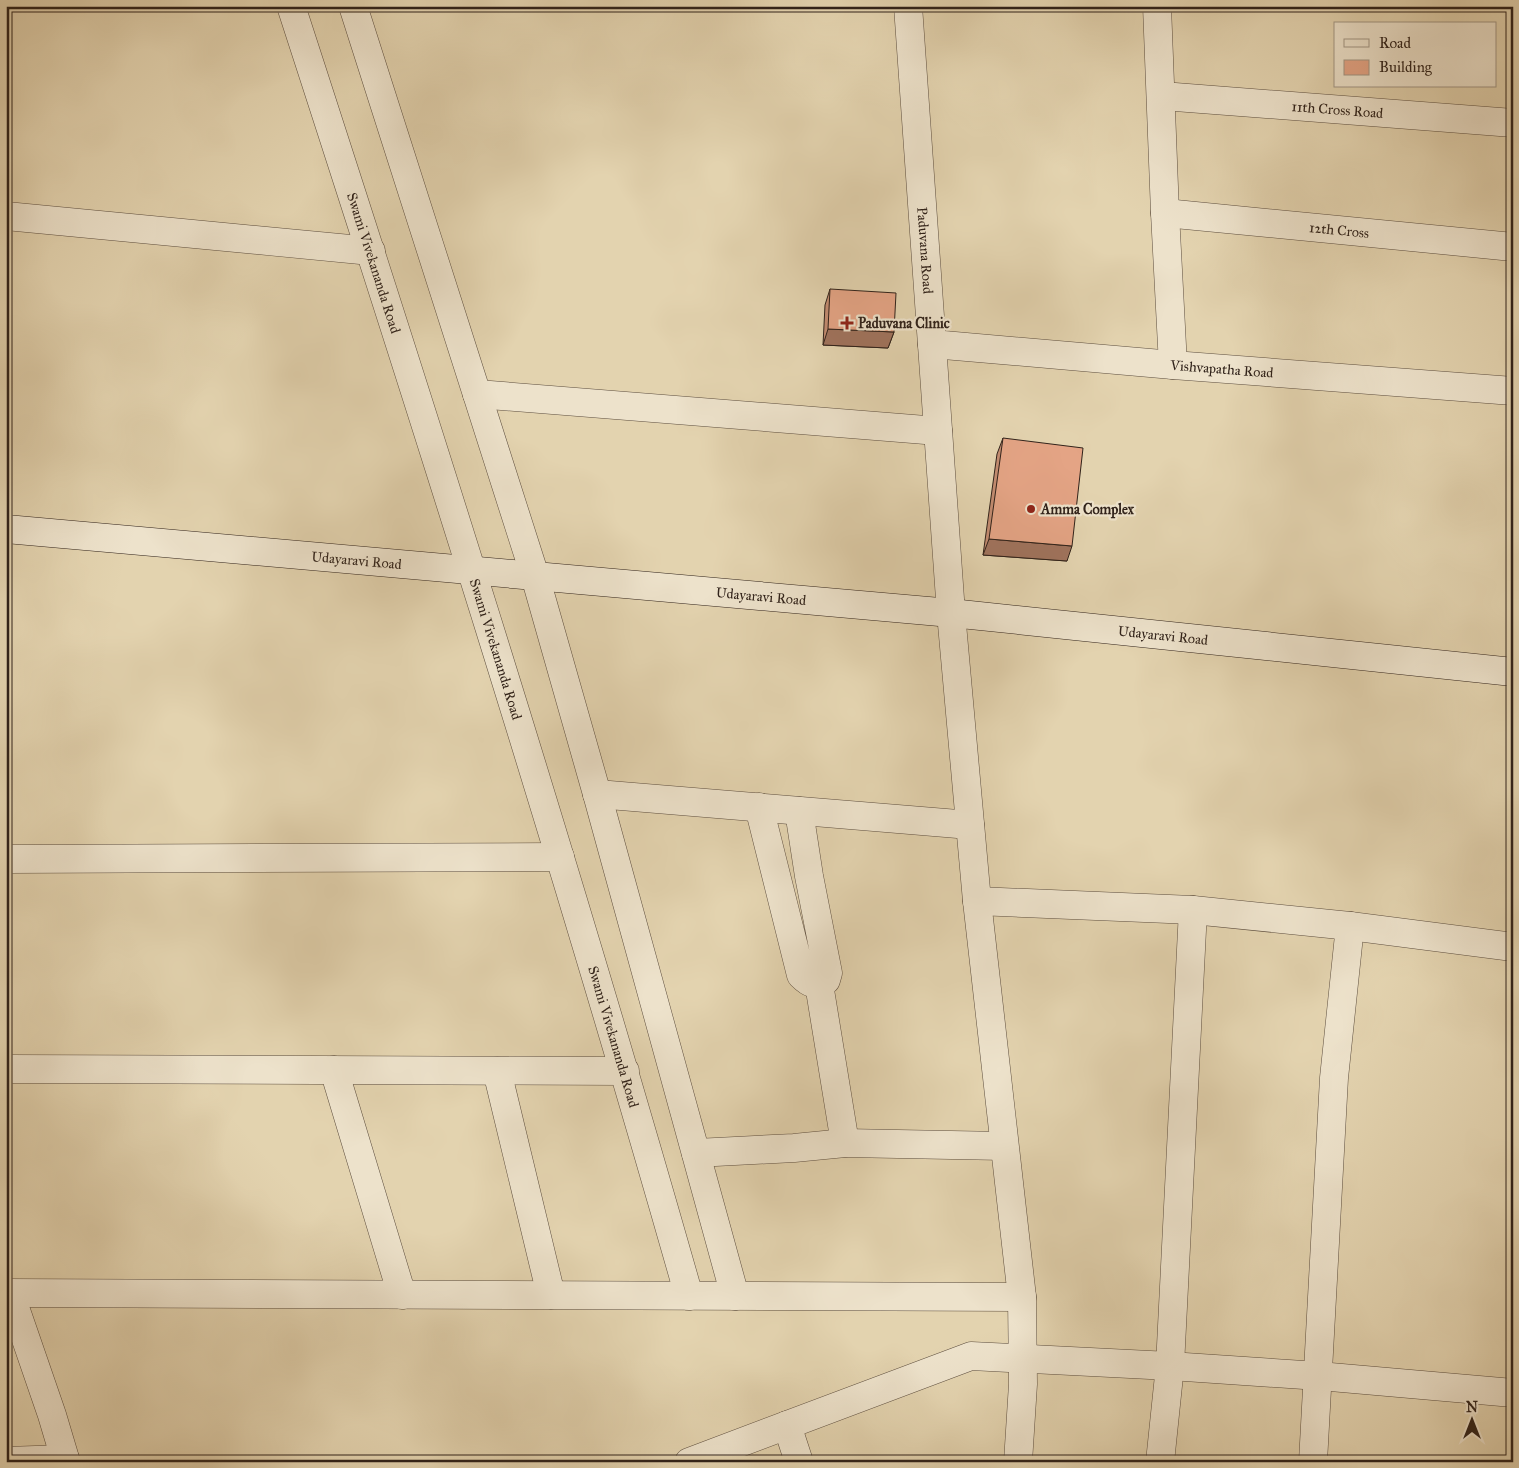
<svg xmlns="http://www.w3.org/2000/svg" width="1519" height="1468" viewBox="0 0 1519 1468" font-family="'IM FELL Great Primer',serif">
<rect width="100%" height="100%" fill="#e3d3af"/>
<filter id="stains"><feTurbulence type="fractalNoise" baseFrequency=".004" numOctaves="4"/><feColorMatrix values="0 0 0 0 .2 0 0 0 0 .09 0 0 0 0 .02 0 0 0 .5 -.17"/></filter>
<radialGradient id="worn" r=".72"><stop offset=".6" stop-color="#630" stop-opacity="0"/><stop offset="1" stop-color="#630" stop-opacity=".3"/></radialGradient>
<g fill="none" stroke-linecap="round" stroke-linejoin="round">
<defs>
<g id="street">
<path id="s1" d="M 291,6 C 430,434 566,863 689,1296"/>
<path d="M 353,6 L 535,576 L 597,794 L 735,1296"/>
<path id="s2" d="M 908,6 L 951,613 L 977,901 L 1022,1297 L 1023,1384 L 1018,1462"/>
<path d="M 1157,6 L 1165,213 L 1173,365"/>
<path id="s3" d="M 1162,96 L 1513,123"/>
<path id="s4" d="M 1165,213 L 1513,247"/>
<path d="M 6,216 L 371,251"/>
<path id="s5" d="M 932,344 L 1173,365 L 1513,391"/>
<path d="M 477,394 L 938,431"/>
<path d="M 597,794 L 970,825"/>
<path d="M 759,807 L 801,975 C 809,983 815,987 826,980 L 828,973 L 809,876 L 799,811"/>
<path d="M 6,859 L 560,857"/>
<path d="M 977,901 L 1193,910 L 1350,926 L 1513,947"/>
<path d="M 819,984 L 845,1143"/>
<path d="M 6,1069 L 625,1071"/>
<path d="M 334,1070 L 402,1295"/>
<path d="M 497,1071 L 551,1295"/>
<path d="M 696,1153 L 794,1148 L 845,1143 L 1004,1146"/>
<path d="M 6,1293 L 1022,1297"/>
<path d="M 10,1293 L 52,1415 L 66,1462"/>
<path d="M 787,1425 L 799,1462"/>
<path d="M 6,1461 L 65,1459"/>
<path d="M 689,1462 L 971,1356 L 1170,1366 L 1319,1376 L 1513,1393"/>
<path d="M 1160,1462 L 1170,1366 L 1193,910"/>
<path d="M 1313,1462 L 1334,1078 L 1350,926"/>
</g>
<g id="secondary">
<path id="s6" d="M 6,529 L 951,613 L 1513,672"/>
</g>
</defs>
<use href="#street" stroke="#5d4e3f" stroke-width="29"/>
<use href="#secondary" stroke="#30221a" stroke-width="29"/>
<use href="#street" stroke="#ede2cb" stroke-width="28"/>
<use href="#secondary" stroke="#ede2cb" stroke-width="28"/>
</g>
<path fill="#c48d72" stroke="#30221a" d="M 830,289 L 894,332 L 888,348 L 823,345 L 825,305 Z
M 1003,438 L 1067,561 L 983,555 L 997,454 Z"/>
<path fill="#a0735d" stroke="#30221a" d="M 828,329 L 894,332 L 888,348 L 823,345 Z
M 989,539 L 1072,546 L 1067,561 L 983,555 Z"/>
<path fill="#e4a485" stroke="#30221a" d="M 830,289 L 896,293 L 894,332 L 828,329 Z
M 1003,438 L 1083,448 L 1072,546 L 989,539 Z"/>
<g fill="#8f2418" stroke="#ede2cb" stroke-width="2">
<path d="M844.5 315.5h5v5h5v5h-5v5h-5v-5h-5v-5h5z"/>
<circle cx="1031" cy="509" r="5"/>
</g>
<g text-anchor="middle" stroke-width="4.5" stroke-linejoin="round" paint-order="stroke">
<g font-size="14" fill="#30221a" stroke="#ede2cb">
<text dy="5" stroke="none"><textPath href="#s3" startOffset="176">11th Cross Road</textPath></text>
<text dy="5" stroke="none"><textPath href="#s4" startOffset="175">12th Cross</textPath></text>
<text dy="5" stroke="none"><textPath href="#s2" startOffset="245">Paduvana Road</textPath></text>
<text dy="5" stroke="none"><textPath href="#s1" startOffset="270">Swami Vivekananda Road</textPath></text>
<text dy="5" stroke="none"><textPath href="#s5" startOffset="291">Vishvapatha Road</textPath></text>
<text dy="5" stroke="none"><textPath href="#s6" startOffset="352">Udayaravi Road</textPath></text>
<text dy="5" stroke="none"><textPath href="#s6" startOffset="758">Udayaravi Road</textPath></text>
<text dy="5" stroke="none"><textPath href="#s6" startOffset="1162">Udayaravi Road</textPath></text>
<text dy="5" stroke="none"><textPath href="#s1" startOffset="675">Swami Vivekananda Road</textPath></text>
<text dy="5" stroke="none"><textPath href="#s1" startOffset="1080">Swami Vivekananda Road</textPath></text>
</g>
<g font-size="14" font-weight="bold" fill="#30221a" stroke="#ede2cb" text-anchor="start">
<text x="858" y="328">Paduvana Clinic</text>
<text x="1041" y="514">Amma Complex</text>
</g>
</g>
<rect width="1519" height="1468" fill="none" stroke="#e3d3af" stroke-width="25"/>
<rect x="8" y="8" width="1504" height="1453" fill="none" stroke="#30221a" stroke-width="2.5"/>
<rect x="12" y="12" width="1494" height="1443" fill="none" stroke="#30221a"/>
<rect x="1334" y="22" width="162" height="65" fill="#ede2cb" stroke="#a19584"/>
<rect x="1344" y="39" width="25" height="8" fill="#ede2cb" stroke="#a19584"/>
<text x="1379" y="48" font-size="15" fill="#30221a">Road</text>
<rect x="1344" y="60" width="25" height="15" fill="#e4a485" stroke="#a19584"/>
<text x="1379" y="72" font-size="15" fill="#30221a">Building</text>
<g transform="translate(1472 1420)" stroke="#ede2cb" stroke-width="4" paint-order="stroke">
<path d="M0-4L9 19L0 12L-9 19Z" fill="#30221a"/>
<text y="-8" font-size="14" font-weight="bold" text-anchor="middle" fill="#30221a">N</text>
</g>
<rect width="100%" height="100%" filter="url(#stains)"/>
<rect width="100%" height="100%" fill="url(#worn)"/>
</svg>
